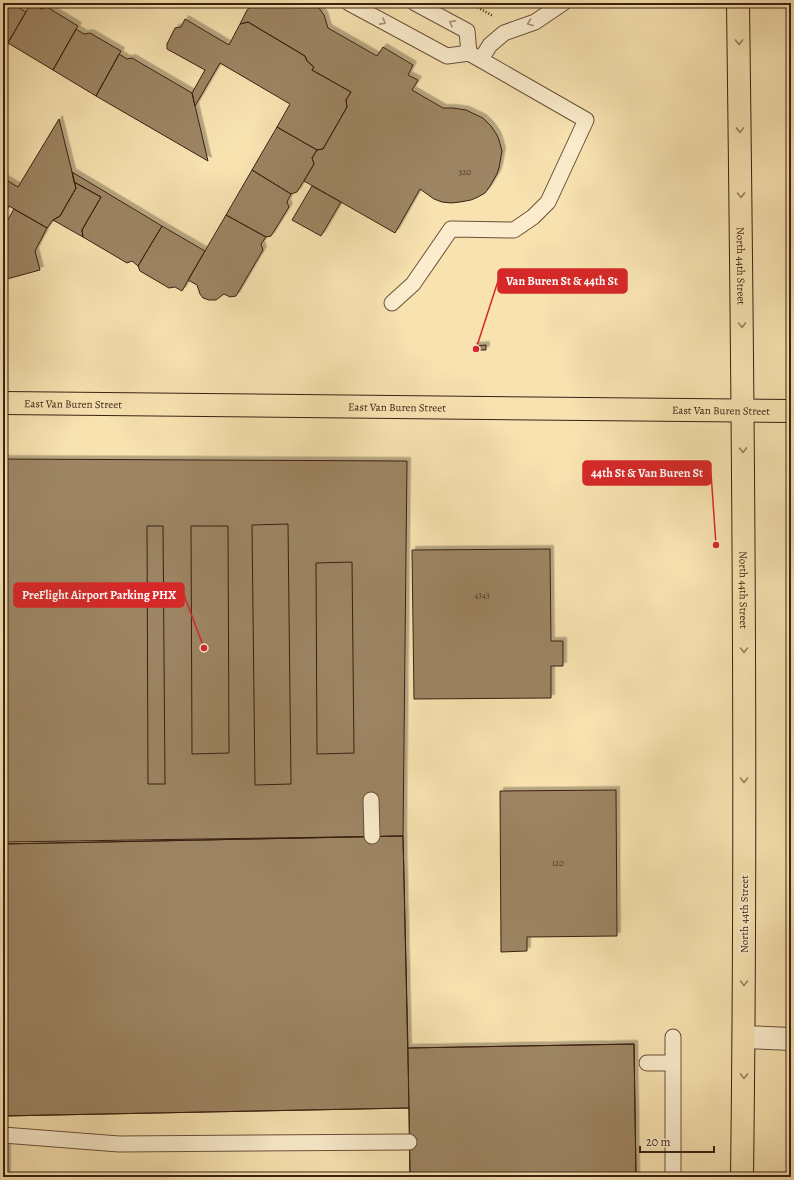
<svg xmlns="http://www.w3.org/2000/svg" width="794" height="1180" viewBox="0 0 794 1180" font-family="Alegreya,serif">
<defs>
<filter id="shadow"><feDropShadow dx="3.5" dy="-3.5" stdDeviation="0" flood-color="#0004"/></filter>
</defs>
<rect width="100%" height="100%" fill="#f7e2b0"/>
<filter id="stains"><feTurbulence type="fractalNoise" baseFrequency=".005" numOctaves="4"/><feColorMatrix values="0 0 0 0 .2 0 0 0 0 .09 0 0 0 0 .02 0 0 0 .5 -.17"/></filter>
<radialGradient id="worn" r=".72"><stop offset=".6" stop-color="#630" stop-opacity="0"/><stop offset="1" stop-color="#630" stop-opacity=".3"/></radialGradient>
<path fill="#9d8564" stroke="#3b2011" filter="url(#shadow)" d="M 3,3 L 16,3 L 16,6 L 26,12 L 3,51 Z
M 31,3 L 41,9 L 47,7 L 78,26 L 53,70 L 8,43 Z
M 254,3 L 312,3 L 319,8 L 324,15 L 328,28 L 377,56 L 383,47 L 413,65 L 408,75 L 418,80 L 412,90 L 443,108 L 453,108 L 466,110 L 483,118 L 491,126 L 497,135 L 499,140 L 502,151 L 499,168 L 497,174 L 490,186 L 485,193 L 478,197 L 471,200 L 460,202 L 451,203 L 442,202 L 434,199 L 420,189 L 395,233 L 304,181 L 314,164 L 312,158 L 317,150 L 323,149 L 347,107 L 346,100 L 351,92 L 312,70 L 314,67 L 307,61 L 305,56 L 248,22 L 240,24 L 247,10 Z
M 185,19 L 229,45 L 240,24 L 248,22 L 305,56 L 307,61 L 314,67 L 312,70 L 351,92 L 346,100 L 347,107 L 323,149 L 317,150 L 277,127 L 290,104 L 220,63 L 195,106 L 192,93 L 205,70 L 167,49 L 167,44 L 175,28 L 181,27 Z
M 76,29 L 84,34 L 90,33 L 121,51 L 96,96 L 53,70 Z
M 119,54 L 127,59 L 132,58 L 192,93 L 208,161 L 96,96 Z
M 59,119 L 76,188 L 60,216 L 53,220 L 47,228 L 9,206 L 3,215 L 3,178 L 18,187 Z
M 277,127 L 317,150 L 312,158 L 314,164 L 297,192 L 291,194 L 252,170 Z
M 252,170 L 291,194 L 287,202 L 289,207 L 271,236 L 266,237 L 226,215 Z
M 72,172 L 162,226 L 138,266 L 132,261 L 127,263 L 83,237 L 82,230 L 101,197 L 74,182 Z
M 74,182 L 101,197 L 82,230 L 83,237 L 53,220 L 60,216 L 76,188 Z
M 312,186 L 341,202 L 321,236 L 292,220 Z
M 14,209 L 47,228 L 35,251 L 40,270 L 3,280 L 3,228 Z
M 226,215 L 266,237 L 261,244 L 263,250 L 236,296 L 230,297 L 224,294 L 216,300 L 209,300 L 203,298 L 200,294 L 197,285 L 188,280 Z
M 162,226 L 205,251 L 182,291 L 175,287 L 169,288 L 140,271 L 138,266 Z
M 486,345 L 486,350 L 473,350 L 473,346 Z
M 3,459 L 407,461 L 403,836 L 3,842 Z
M 288,524 L 291,784 L 255,785 L 252,525 Z
M 147,526 L 163,526 L 165,784 L 148,784 Z
M 191,526 L 228,526 L 229,753 L 192,754 Z
M 550,549 L 551,641 L 563,641 L 563,666 L 551,666 L 551,698 L 414,699 L 412,550 Z
M 352,562 L 354,753 L 317,754 L 316,563 Z
M 616,790 L 617,936 L 527,937 L 527,951 L 501,952 L 500,791 Z
M 403,836 L 408,1048 L 634,1044 L 636,1177 L 410,1177 L 409,1108 L 3,1116 L 3,844 Z
M 403,836 L 409,1108 L 3,1116 L 3,844 Z
M 634,1044 L 636,1177 L 410,1177 L 408,1048 Z
M 3,1141 L 7,1141 L 7,1177 L 3,1177 Z"/>
<g fill="none" stroke-linecap="round" stroke-linejoin="round">
<defs>
<path id="service" d="M 349,3 L 447,56 L 469,53 L 586,120 L 548,202 L 533,217 L 514,230 L 451,229 L 413,284 L 392,303
M 415,3 L 467,31 L 469,53
M 481,59 L 490,45 L 504,33 L 535,22 L 563,3
M 371,800 L 372,836
M 673,1037 L 673,1177
M 647,1063 L 673,1063
M 3,1135 L 119,1144 L 409,1142"/>
<path id="minor" d="M 744,1037 L 791,1039"/>
<g id="primary">
<path id="s1" d="M 738,3 C 743,394 747,786 742,1177"/>
<path id="s2" d="M 3,403 L 791,411"/>
</g>
</defs>
<use href="#service" stroke="#6a5039" stroke-width="17"/>
<use href="#minor" stroke="#6a5039" stroke-width="24"/>
<use href="#primary" stroke="#3b2011" stroke-width="24"/>
<path stroke="#3b2011" stroke-width="2.5" stroke-dasharray="1 2" stroke-linecap="butt" d="M 470,3 L 493,16"/>
<use href="#service" stroke="#faeccc" stroke-width="15"/>
<use href="#minor" stroke="#faeccc" stroke-width="22"/>
<use href="#primary" stroke="#f7e2b0" stroke-width="22"/>
</g>
<defs><path id="oneway-chevron" d="M-2-3.5L2.5 0L-2 3.5" fill="none" stroke-width="1.6" stroke-linecap="round" stroke-linejoin="round"/></defs>
<g stroke="#a49078">
<use href="#oneway-chevron" transform="translate(383 22) rotate(29)"/>
<use href="#oneway-chevron" transform="translate(452 23) rotate(-152)"/>
<use href="#oneway-chevron" transform="translate(530 23) rotate(159)"/>
</g>
<g stroke="#998160">
<use href="#oneway-chevron" transform="translate(739 42) rotate(89)"/>
<use href="#oneway-chevron" transform="translate(740 130) rotate(88)"/>
<use href="#oneway-chevron" transform="translate(741 195) rotate(89)"/>
<use href="#oneway-chevron" transform="translate(742 325) rotate(89)"/>
<use href="#oneway-chevron" transform="translate(743 450) rotate(89)"/>
<use href="#oneway-chevron" transform="translate(744 650) rotate(90)"/>
<use href="#oneway-chevron" transform="translate(744 780) rotate(90)"/>
<use href="#oneway-chevron" transform="translate(744 983) rotate(90)"/>
<use href="#oneway-chevron" transform="translate(744 1076) rotate(91)"/>
</g>
<g text-anchor="middle" stroke-width="3.5" stroke-linejoin="round" paint-order="stroke">
<g font-size="9" fill="#543926">
<text x="465" y="175">320</text>
<text x="482" y="598">4343</text>
<text x="558" y="866">120</text>
</g>
<g font-size="11" fill="#3b2011" stroke="#faeccc">
<text dy="4" stroke="none"><textPath href="#s1" startOffset="263">North 44th Street</textPath></text>
<text dy="4" stroke="none"><textPath href="#s2" startOffset="70">East Van Buren Street</textPath></text>
<text dy="4" stroke="none"><textPath href="#s2" startOffset="394">East Van Buren Street</textPath></text>
<text dy="4" stroke="none"><textPath href="#s2" startOffset="718">East Van Buren Street</textPath></text>
<text dy="4" stroke="none"><textPath href="#s1" startOffset="587">North 44th Street</textPath></text>
<text transform="translate(744 914) rotate(-90)" y="4">North 44th Street</text>
</g>
</g>
<path fill="none" stroke="#d62828" stroke-width="1.5" d="M476 349L498 281M716 545L711 473M204 648L184 595"/>
<g fill="#d62828" stroke="#faeccc" stroke-width="1.5">
<circle cx="476" cy="349" r="4"/>
<circle cx="716" cy="545" r="4"/>
<circle cx="204" cy="648" r="4"/>
</g>
<g fill="#d62828" stroke="#d62828" stroke-width="1.5">
<rect x="498" y="269" width="129" height="24" rx="4"/>
<rect x="583" y="461" width="128" height="24" rx="4"/>
<rect x="14" y="583" width="170" height="24" rx="4"/>
</g>
<g font-size="12" text-anchor="middle" font-weight="bold" fill="#fff">
<text x="562" y="285">Van Buren St &amp; 44th St</text>
<text x="647" y="477">44th St &amp; Van Buren St</text>
<text x="99" y="599">PreFlight Airport Parking PHX</text>
</g>
<rect width="794" height="1180" fill="none" stroke="#f7e2b0" stroke-width="16"/>
<rect x="4" y="4" width="786" height="1172" fill="none" stroke="#3b2011" stroke-width="2"/>
<rect x="8" y="8" width="778" height="1164" fill="none" stroke="#3b2011"/>
<path d="M640 1146v6h74v-6" fill="none" stroke="#3b2011" stroke-width="2"/>
<text x="646" y="1146" font-size="12" fill="#3b2011" stroke="#faeccc" stroke-width="3" paint-order="stroke">20 m</text>
<rect width="100%" height="100%" filter="url(#stains)"/>
<rect width="100%" height="100%" fill="url(#worn)"/>
</svg>
